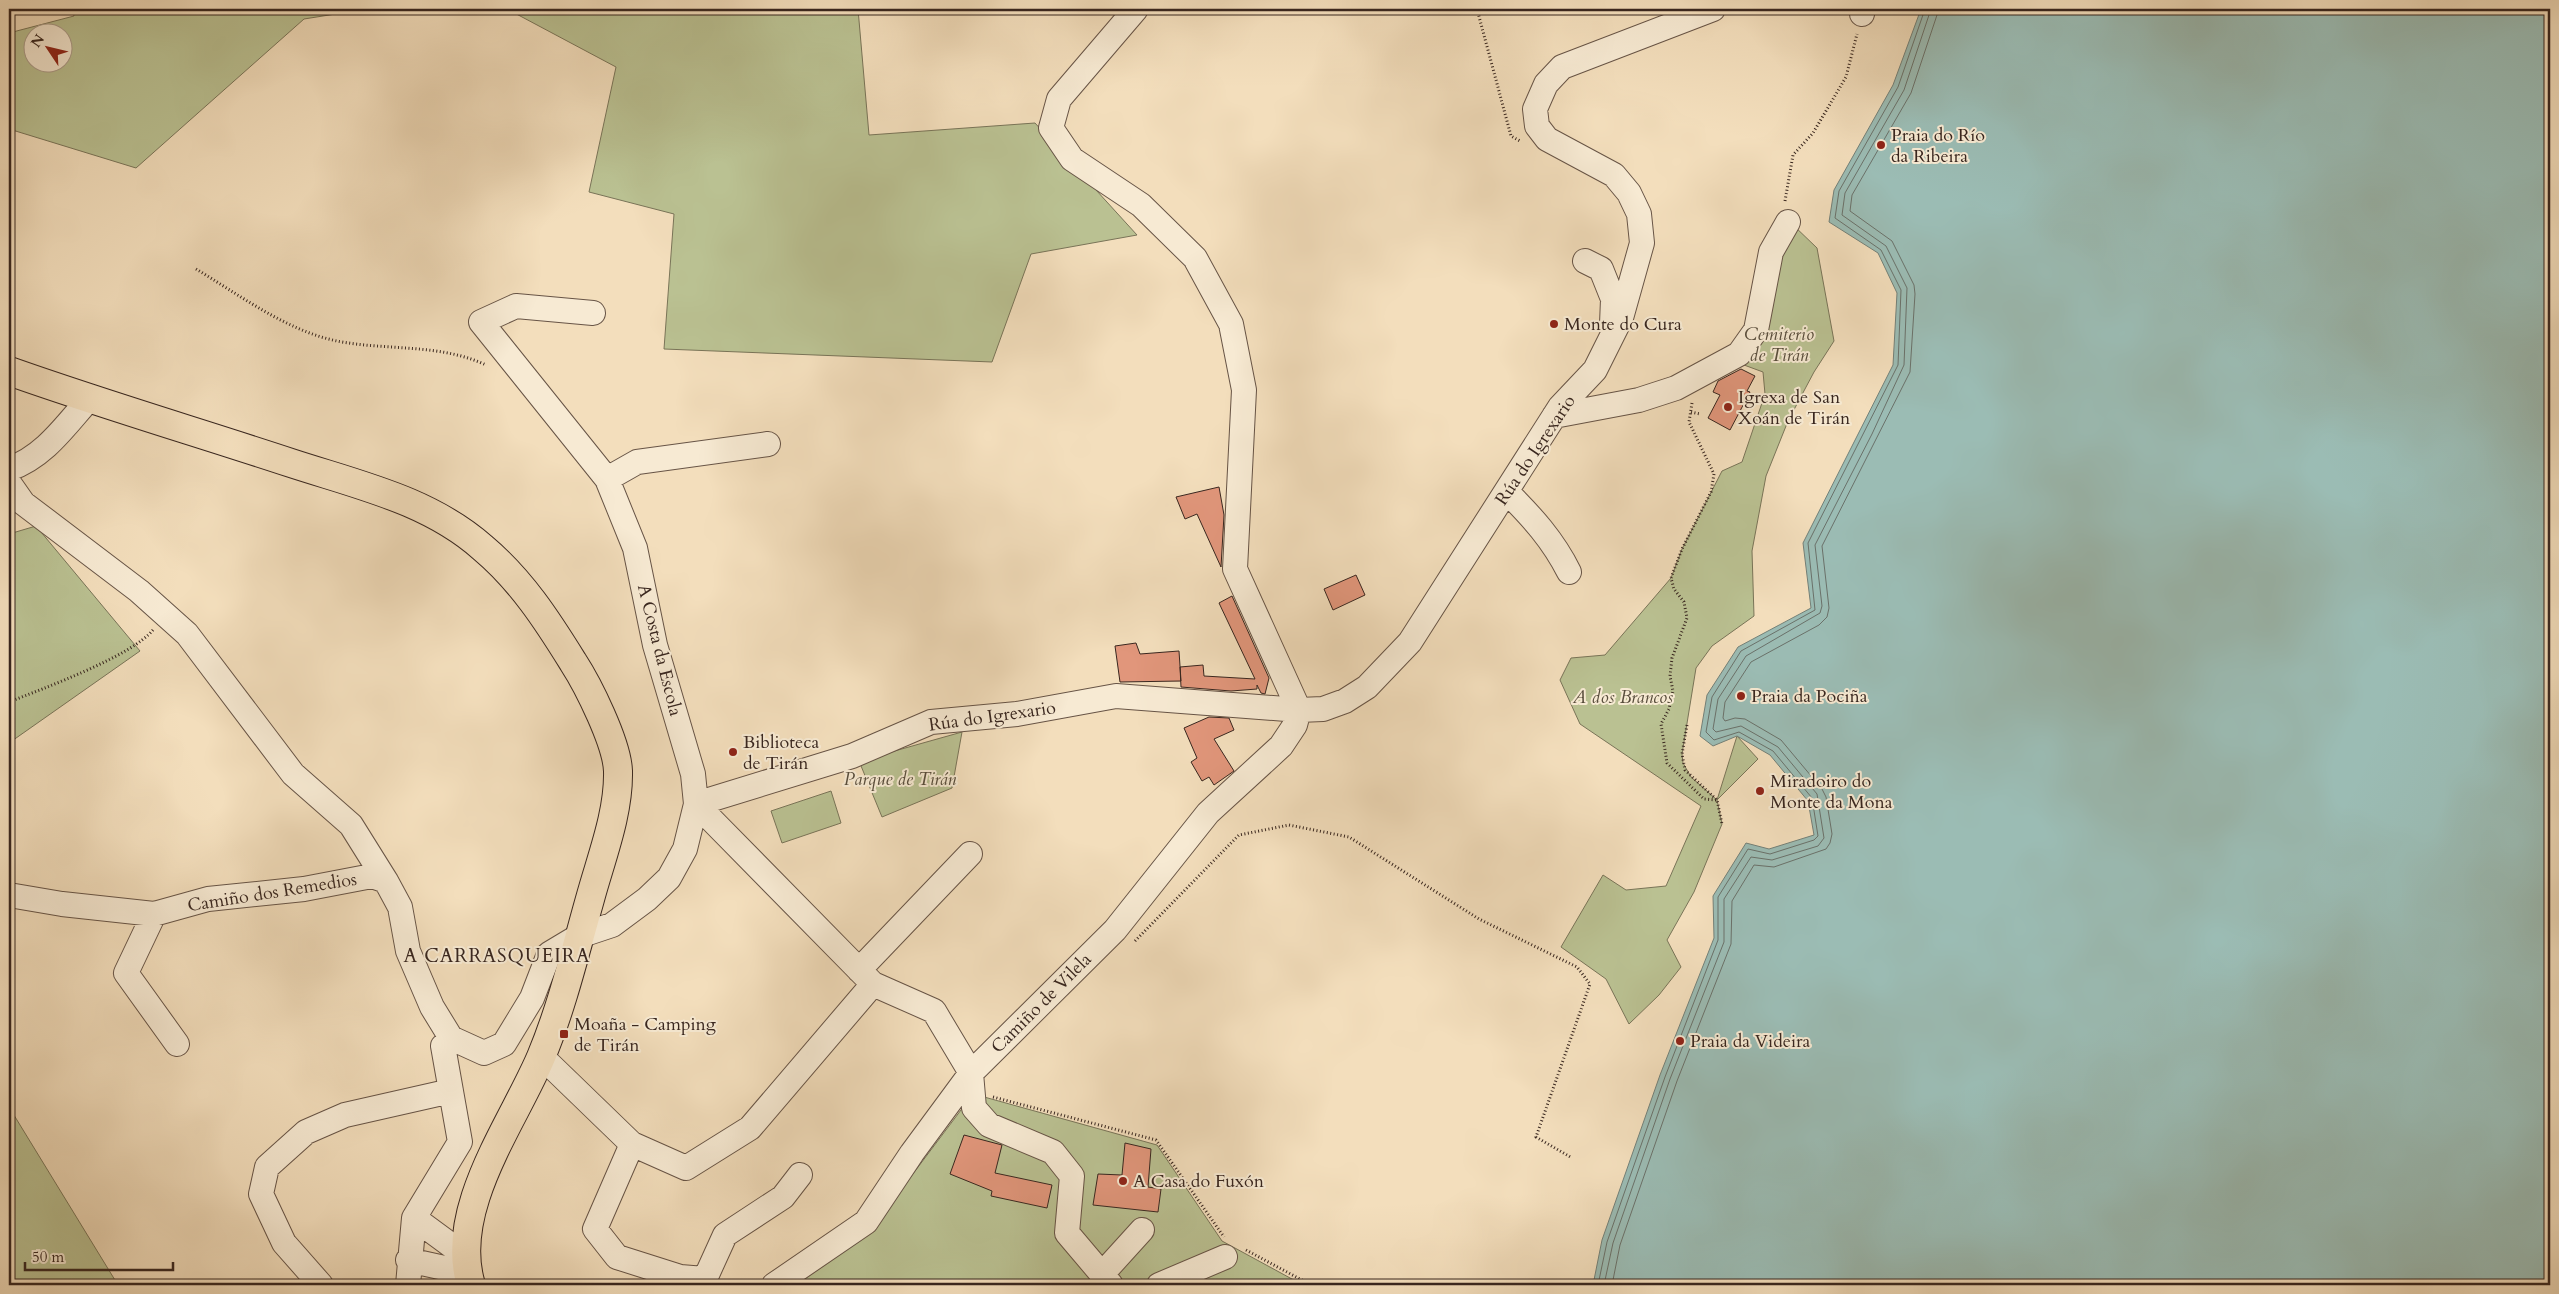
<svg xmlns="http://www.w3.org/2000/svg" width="2559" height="1294" viewBox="0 0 2559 1294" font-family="Cardo,serif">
<rect width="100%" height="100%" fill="#f3debc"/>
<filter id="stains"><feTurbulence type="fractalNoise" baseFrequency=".004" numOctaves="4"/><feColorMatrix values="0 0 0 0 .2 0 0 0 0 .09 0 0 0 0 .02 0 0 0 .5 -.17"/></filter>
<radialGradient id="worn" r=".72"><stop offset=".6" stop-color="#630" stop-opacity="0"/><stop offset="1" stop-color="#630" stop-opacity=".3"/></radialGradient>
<path fill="#bac192" stroke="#797458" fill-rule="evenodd" d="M 73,9 L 367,9 L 304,19 L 136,168 L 9,129 L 9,33 L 74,16 ZM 62,32 L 62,62 L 32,62 L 32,32 Z
M 507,9 L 858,9 L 869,135 L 1035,123 L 1137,235 L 1031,254 L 992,362 L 664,349 L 674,214 L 589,192 L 616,67 Z
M 1791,223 L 1817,248 L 1834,341 L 1814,372 L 1788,421 L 1766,476 L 1752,551 L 1754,616 L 1712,646 L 1696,668 L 1682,754 L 1683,763 L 1691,777 L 1717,800 L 1737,736 L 1758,759 L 1717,800 L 1722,824 L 1694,892 L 1667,940 L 1681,967 L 1659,995 L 1629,1024 L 1606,979 L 1561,947 L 1603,875 L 1626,890 L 1666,886 L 1701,806 L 1580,724 L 1560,680 L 1571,658 L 1605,655 L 1671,578 L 1682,549 L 1722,471 L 1742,462 L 1765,394 L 1763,372 L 1744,365 L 1741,357 Z
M 36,526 L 140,651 L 9,743 L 9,534 Z
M 962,732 L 952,788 L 882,817 L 859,761 Z
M 831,791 L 841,823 L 782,843 L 771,811 Z
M 977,1095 L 1157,1145 L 1222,1241 L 1303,1285 L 784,1285 L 894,1199 L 970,1098 Z
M 9,1107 L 118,1285 L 9,1285 Z"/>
<path fill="#9bbcb4" stroke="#738078" d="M 1921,9 L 2550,9 L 2550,1285 L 1593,1285 L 1602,1240 L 1660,1075 L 1714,938 L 1713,896 L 1746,843 L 1769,849 L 1814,835 L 1808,801 L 1770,755 L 1737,736 L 1713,746 L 1700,736 L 1707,695 L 1738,647 L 1811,608 L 1803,543 L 1893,365 L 1897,293 L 1878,253 L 1829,222 L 1834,190 L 1893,85 Z"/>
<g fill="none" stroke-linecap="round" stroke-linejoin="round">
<path stroke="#6a716a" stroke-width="1" d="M 1598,1285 L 1607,1242 L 1665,1077 L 1718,940 L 1718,897 L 1748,849 L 1770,854 L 1814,840 L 1818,836 L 1812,798 L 1773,751 L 1739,732 L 1714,740 L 1706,732 L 1712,697 L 1741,651 L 1815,610 L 1808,543 L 1898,365 L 1901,290 L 1881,250 L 1835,218 L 1839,191 L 1898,87 L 1925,9
M 1604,1285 L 1613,1243 L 1670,1079 L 1724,942 L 1724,899 L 1751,857 L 1772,860 L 1818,846 L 1824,838 L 1817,794 L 1778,747 L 1741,726 L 1716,732 L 1713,729 L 1718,699 L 1746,656 L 1820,613 L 1822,606 L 1815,545 L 1872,434 L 1904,365 L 1907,288 L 1886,246 L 1842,215 L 1845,193 L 1904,90 L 1931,9
M 1612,1285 L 1620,1245 L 1677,1081 L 1731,944 L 1732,901 L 1754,865 L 1774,867 L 1826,849 L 1830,843 L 1832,834 L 1826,797 L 1822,789 L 1781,740 L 1745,719 L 1735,718 L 1725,721 L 1723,718 L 1725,702 L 1751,662 L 1819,625 L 1827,617 L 1829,608 L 1822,546 L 1910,372 L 1915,294 L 1914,285 L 1892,241 L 1850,211 L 1852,195 L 1911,93 L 1939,9"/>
</g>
<path fill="#e1967b" stroke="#38261f" d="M 1741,369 L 1755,376 L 1747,391 L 1750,392 L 1730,430 L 1708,418 L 1720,395 L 1713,392 L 1718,381 Z
M 1219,487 L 1224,515 L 1221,567 L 1197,514 L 1185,519 L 1176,497 Z
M 1356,575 L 1365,595 L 1333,610 L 1324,589 Z
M 1232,596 L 1269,678 L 1265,694 L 1261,693 L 1257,685 L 1257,689 L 1231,691 L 1181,687 L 1180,667 L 1203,665 L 1204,676 L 1255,679 L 1219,603 Z
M 1136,643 L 1140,654 L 1179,651 L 1181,681 L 1120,682 L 1115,646 Z
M 1209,717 L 1229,718 L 1234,730 L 1214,739 L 1234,771 L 1214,785 L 1209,777 L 1202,781 L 1191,762 L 1197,758 L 1184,728 Z
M 964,1135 L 1002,1145 L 995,1173 L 1052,1185 L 1047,1208 L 991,1196 L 992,1191 L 950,1174 Z
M 1125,1143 L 1151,1149 L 1148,1187 L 1161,1189 L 1158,1212 L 1093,1205 L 1098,1174 L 1122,1175 Z"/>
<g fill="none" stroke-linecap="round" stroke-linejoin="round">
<defs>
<path id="minor" d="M 1136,9 L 1059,99 L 1051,128 L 1072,159 L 1141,205 L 1195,258 L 1231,324 L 1244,390 L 1235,569 L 1299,710
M 1862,14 L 1863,9
M 1585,261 L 1601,269 L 1613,299 L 1612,324
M 593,313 L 516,306 L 481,322 L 607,479
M 1554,416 L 1639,400 L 1676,388 L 1739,354 L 1756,330 L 1771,252 L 1788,222
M 9,469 C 44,457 65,426 89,399
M 9,483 L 23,503 L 139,591 L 187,634 L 293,774 L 351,825 L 386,881 L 400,907 L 408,951 L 432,1007 L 451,1038 L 484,1053 L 504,1044 L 532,998 L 549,954 L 579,936 L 612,925 L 647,899 L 669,878 L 685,849 L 696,804 L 693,774 L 655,645 L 635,548 L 607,479 L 637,462 L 768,444
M 1507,492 C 1532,517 1553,540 1569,572
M 9,895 L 62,904 L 154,914 L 208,899 L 304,889 L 372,876 L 386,881
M 154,914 L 126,973 L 177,1044
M 859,970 L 970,854
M 873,984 L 696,804 L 852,756 L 931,722 L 1017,714 L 1116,696 L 1299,710 L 1323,709 L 1345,701 L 1367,687 L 1410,642 L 1560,407 L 1595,370 L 1621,318 L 1642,243 L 1639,214 L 1629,193 L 1614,175 L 1547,139 L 1537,126 L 1535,109 L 1546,84 L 1562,67 L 1713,9
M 541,1056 L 632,1144 L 686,1168 L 750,1128 L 873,984 L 934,1011 L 971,1073 L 974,1108 L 989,1125 L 1053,1152 L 1072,1176 L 1067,1233 L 1111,1285
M 632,1144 L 595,1229 L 617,1257 L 680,1277 L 705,1279 L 725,1235 L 783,1197 L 800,1175
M 414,1218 L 467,1257
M 408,1260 L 467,1273
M 1103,1273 L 1142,1230
M 321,1285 L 284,1243 L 261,1194 L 267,1167 L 306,1132 L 345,1115 L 451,1091
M 408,1285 L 414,1218 L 460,1142 L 443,1046 L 451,1038
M 774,1285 L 866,1222 L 912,1153 L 971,1073 L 1115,930 L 1208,813 L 1281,746 L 1295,725 L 1299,710
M 1159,1285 L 1225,1257"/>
<path id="major" d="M 9,371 C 102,404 197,432 291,463 C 358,485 429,500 483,548 C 521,580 547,620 573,662 C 588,685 617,743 618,771 C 619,814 601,858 590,899 C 575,952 562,1007 541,1057 C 512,1125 448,1209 471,1285"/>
</defs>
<use href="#minor" stroke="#675446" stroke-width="26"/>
<use href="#major" stroke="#38261f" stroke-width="30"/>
<path stroke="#38261f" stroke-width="3" stroke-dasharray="1 2.5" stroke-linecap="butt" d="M 1477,9 L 1511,136 L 1520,141
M 1785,201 L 1793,155 L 1813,133 L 1846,77 L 1857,34
M 196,269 C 238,294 287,331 337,341 C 387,351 439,343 486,365
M 1692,403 L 1689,422 L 1714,474 L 1711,492 L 1682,549 L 1671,578 L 1674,589 L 1684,602 L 1687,618 L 1672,658 L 1670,676 L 1673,691 L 1669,709 L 1661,724 L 1667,763 L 1704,799 L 1717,800
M 1691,412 L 1700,414
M 9,702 C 42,689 132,656 153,630
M 1687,725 L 1682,754 L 1685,770 L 1717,800 L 1722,824
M 1135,941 L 1239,835 L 1289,825 L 1349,837 L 1479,919 L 1577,967 L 1590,984 L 1536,1137 L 1572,1158
M 993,1097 L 1156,1140 L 1224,1237
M 1246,1250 L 1311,1285"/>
<use href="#minor" stroke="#f7ead3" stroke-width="24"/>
<use href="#major" stroke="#f3debc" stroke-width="28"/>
</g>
<g fill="#8f2418" stroke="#f7ead3" stroke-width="2">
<circle cx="1881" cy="145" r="5"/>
<circle cx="1554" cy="324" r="5"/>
<circle cx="1728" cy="407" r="5"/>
<circle cx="1741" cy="696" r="5"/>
<circle cx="733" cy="752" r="5"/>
<circle cx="1760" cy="791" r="5"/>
<rect x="559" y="1029" width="10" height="10" rx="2.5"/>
<circle cx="1680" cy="1041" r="5"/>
<circle cx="1123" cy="1181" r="5"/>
</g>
<g text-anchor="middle" stroke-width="4" stroke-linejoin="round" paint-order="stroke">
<g font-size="18" fill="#38261f" stroke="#f7ead3" text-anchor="start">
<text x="1891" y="141">Praia do Río<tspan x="1891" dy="21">da Ribeira</tspan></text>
<text x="1564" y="330">Monte do Cura</text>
<text x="1738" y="403">Igrexa de San<tspan x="1738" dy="21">Xoán de Tirán</tspan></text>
<text x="1751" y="702">Praia da Pociña</text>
<text x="743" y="748">Biblioteca<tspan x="743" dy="21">de Tirán</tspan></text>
<text x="1770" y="787">Miradoiro do<tspan x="1770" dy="21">Monte da Mona</tspan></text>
<text x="574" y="1030">Moaña - Camping<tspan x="574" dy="21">de Tirán</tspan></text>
<text x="1690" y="1047">Praia da Videira</text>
<text x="1133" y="1187">A Casa do Fuxón</text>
</g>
<g font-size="18" font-style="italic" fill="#584d3c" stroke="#f7ead3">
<text x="1779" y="340">Cemiterio<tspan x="1779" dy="21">de Tirán</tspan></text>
<text x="1623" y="703">A dos Brancos</text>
<text x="900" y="785">Parque de Tirán</text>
</g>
<g font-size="18" fill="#38261f" stroke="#f7ead3">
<text transform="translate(1535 450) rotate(-56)" y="6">Rúa do Igrexario</text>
<text transform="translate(660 650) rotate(76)" y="6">A Costa da Escola</text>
<text transform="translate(992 716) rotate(-8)" y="6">Rúa do Igrexario</text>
<text transform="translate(272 892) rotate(-9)" y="6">Camiño dos Remedios</text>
<text transform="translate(1041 1003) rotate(-45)" y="6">Camiño de Vilela</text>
</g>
<g font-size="19" letter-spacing="1" fill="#38261f" stroke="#f7ead3">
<text x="497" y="962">A CARRASQUEIRA</text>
</g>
</g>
<rect width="2559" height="1294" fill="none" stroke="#f3debc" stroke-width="30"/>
<rect x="10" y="10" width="2539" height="1274" fill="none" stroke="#38261f" stroke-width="2.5"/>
<rect x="15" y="15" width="2529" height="1264" fill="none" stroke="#38261f"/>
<g transform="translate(48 48) rotate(305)"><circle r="24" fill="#f7ead3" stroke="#ab9c8b"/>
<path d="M0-4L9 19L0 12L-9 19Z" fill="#8f2418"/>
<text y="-8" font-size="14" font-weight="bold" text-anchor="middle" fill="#38261f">N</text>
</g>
<path d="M25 1262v8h148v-8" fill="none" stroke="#38261f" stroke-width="2.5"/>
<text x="32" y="1262" font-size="15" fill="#38261f" stroke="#f7ead3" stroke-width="4" paint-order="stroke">50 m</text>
<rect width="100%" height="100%" filter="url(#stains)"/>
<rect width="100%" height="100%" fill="url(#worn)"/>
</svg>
